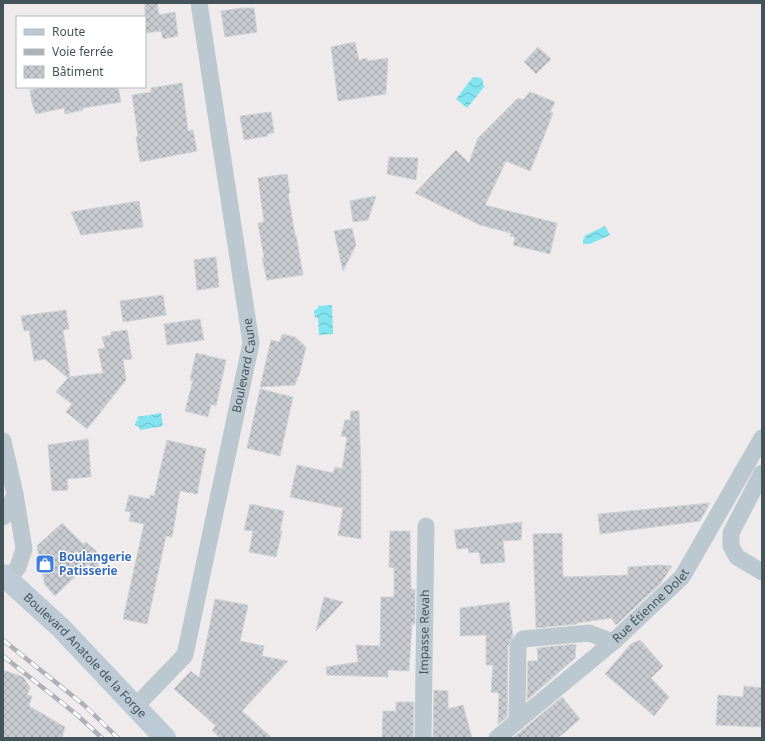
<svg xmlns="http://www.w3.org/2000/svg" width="765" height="741" viewBox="0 0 765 741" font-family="'Noto Sans',sans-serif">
<defs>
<pattern id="water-waves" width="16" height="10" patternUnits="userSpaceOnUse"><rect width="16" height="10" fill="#81e4ef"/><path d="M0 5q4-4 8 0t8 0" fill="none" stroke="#6bbbc5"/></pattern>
<pattern id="building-cross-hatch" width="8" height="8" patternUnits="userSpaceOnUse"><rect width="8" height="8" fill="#c8ccd1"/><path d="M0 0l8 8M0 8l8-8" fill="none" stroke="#a4a8ad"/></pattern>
</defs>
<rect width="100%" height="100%" fill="#efebec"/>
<path fill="url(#water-waves)" d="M 473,77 L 481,78 L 483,81 L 483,85 L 485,86 L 467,108 L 456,99 Z
M 605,226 L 610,235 L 590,244 L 583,244 L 583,240 L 586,235 Z
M 332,305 L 333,334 L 319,335 L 318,318 L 315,317 L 314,311 L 318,308 L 318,306 Z
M 161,413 L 163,426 L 140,430 L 139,427 L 135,425 L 136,421 L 138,420 L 137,417 Z"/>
<path fill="url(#building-cross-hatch)" stroke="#cfd3d8" d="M 145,3 L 157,3 L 159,15 L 175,12 L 178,36 L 163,39 L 161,31 L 145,33 Z
M 242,8 L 254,8 L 257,32 L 225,37 L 221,11 Z
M 355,42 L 359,60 L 367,58 L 367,61 L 388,58 L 386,94 L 338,101 L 331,47 Z
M 538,47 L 551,59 L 536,74 L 524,62 Z
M 182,83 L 188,131 L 193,130 L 197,151 L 140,162 L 136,137 L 138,136 L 132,95 L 151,92 L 151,88 Z
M 45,87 L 118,87 L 121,102 L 83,108 L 83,110 L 65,114 L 64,108 L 36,114 L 32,103 L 30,90 Z
M 530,92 L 555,102 L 550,112 L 553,113 L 539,149 L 530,171 L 506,161 L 485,205 L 557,223 L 550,254 L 513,245 L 515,237 L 510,236 L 511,233 L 480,225 L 415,193 L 456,150 L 469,163 L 478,138 L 518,98 L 523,100 Z
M 271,112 L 274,133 L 267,134 L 268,136 L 244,140 L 240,116 Z
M 389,157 L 418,158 L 416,180 L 387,174 Z
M 287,174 L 290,193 L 288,194 L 295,235 L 296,235 L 303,275 L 267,280 L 262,258 L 264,258 L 258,223 L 264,222 L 258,178 Z
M 376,196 L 368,220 L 353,222 L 350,201 Z
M 139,201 L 143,227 L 81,235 L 71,212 Z
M 352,228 L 356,245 L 343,271 L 334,231 Z
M 216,257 L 219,287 L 197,290 L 194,260 Z
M 163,295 L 166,315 L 123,322 L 120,301 Z
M 66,310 L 69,329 L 63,330 L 70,377 L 103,373 L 98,349 L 105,348 L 102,337 L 111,335 L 111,332 L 127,330 L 132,359 L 123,360 L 126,380 L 87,429 L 66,412 L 72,404 L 56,392 L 68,378 L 45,359 L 34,361 L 29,330 L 24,331 L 21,316 Z
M 200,319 L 204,340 L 167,345 L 164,324 Z
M 282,334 L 295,337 L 306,347 L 299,376 L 298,376 L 295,385 L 260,387 L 271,340 L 280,342 Z
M 196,353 L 226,360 L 216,406 L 211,404 L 208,417 L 185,411 L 193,380 L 190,380 Z
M 260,389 L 293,397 L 280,456 L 247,448 Z
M 351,411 L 359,411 L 361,473 L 361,539 L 338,535 L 343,508 L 290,497 L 297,465 L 333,473 L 335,467 L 342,469 L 347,437 L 341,436 L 345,420 L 350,420 Z
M 88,439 L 91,477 L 67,479 L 68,490 L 52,491 L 48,445 Z
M 167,440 L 206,449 L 197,494 L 180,491 L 172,537 L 166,536 L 147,624 L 123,619 L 144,524 L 129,521 L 131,512 L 125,511 L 129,495 L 150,499 L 150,495 L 154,496 Z
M 710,503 L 700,521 L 600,534 L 598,514 Z
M 250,504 L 284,511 L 280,531 L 282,531 L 276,557 L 249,552 L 253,531 L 244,530 Z
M 522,522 L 521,540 L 503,541 L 505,562 L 481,564 L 479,552 L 469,553 L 468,548 L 457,549 L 454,530 Z
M 62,523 L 83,544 L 86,542 L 97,552 L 99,575 L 88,564 L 55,596 L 45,585 L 37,546 Z
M 390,531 L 410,531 L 411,589 L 415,590 L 415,624 L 412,624 L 409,671 L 388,670 L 388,677 L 327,675 L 326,667 L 358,662 L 356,645 L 380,646 L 381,597 L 394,597 L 394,568 L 389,567 Z
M 562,533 L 563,577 L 628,575 L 628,567 L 658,565 L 672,566 L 660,584 L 616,625 L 611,618 L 577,623 L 577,624 L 536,628 L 533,534 Z
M 324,597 L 343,602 L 316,631 Z
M 215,599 L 248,605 L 240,641 L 264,646 L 262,656 L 288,661 L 242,711 L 272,738 L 220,738 L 212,730 L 216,726 L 174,689 L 191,671 L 199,678 Z
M 509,602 L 513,636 L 508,646 L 507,717 L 498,724 L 499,693 L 491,692 L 493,665 L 486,665 L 486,635 L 460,636 L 460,608 Z
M 640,640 L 663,666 L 651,678 L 669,697 L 654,716 L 605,674 L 631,644 Z
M 576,644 L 575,658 L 527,700 L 528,661 L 538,661 L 537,648 Z
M 3,670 L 23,677 L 30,687 L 27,695 L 32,696 L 29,706 L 65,727 L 62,738 L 3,738 Z
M 744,686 L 762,688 L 761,727 L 716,725 L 718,695 L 743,697 Z
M 434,690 L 448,691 L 448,709 L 463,705 L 472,738 L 433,738 Z
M 562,697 L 580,719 L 558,738 L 513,738 Z
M 396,702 L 414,702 L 413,738 L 382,738 L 383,711 L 396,711 Z"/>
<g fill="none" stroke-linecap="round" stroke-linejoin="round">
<g stroke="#bcc8cf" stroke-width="17">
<path d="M 3,441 L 15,494 L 24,549 L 18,567 L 9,579"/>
<path d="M 762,473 L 731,533 L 731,546 L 737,557 L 762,572"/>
<path d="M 3,517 L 6,514 L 15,494"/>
<path id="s1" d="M 135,707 L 185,655 L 251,343 L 199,3"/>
<path d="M 517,722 L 518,646 L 523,639 L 589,633 L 613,642"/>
<path id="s2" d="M 423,738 L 426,526"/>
<path id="s3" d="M 497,738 L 613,642 L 682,577 L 762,438"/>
</g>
<path stroke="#bbcad4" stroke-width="22" id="s4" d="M 3,575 L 61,628 L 165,738"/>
<defs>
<path id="rail" d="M 3,640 L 84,705 L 118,738
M 3,656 L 76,714 L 102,738"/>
</defs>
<use href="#rail" stroke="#aeb2b7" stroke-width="4.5"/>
<use href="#rail" stroke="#fff" stroke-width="3" stroke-dasharray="9" stroke-linecap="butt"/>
</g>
<defs>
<symbol id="shop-square" viewBox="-11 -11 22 22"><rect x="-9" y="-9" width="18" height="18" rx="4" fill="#3f7fe0" stroke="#fff"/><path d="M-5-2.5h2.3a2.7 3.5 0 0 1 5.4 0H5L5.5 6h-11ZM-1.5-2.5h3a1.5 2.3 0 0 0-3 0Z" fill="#fff"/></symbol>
</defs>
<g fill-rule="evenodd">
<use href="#shop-square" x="34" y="553" width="22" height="22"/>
</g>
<g text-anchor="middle" stroke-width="3" stroke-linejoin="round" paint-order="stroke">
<g font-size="12" fill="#44525a" stroke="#fff">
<text dy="4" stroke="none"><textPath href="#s1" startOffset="368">Boulevard Caune</textPath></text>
<text dy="4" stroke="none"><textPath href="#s3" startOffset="203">Rue Étienne Dolet</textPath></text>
<text dy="4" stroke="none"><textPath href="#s2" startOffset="106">Impasse Revah</textPath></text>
<text dy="4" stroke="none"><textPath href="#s4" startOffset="115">Boulevard Anatole de la Forge</textPath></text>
</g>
<g font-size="12" font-weight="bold" fill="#366cbe" stroke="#fff" text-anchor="start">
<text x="59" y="561">Boulangerie<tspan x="59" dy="14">Patisserie</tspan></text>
</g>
</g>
<rect width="765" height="741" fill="none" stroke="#44525a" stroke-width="8"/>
<rect x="16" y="16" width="130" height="72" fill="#ffffff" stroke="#b4babd"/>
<rect x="24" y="29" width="20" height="6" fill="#bbcad4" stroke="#b4babd"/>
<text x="52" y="36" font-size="12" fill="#44525a">Route</text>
<rect x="24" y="49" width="20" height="6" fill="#aeb2b7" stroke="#b4babd"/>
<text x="52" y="56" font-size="12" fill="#44525a">Voie ferrée</text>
<rect x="24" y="66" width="20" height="12" fill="url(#building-cross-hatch)" stroke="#b4babd"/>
<text x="52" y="76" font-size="12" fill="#44525a">Bâtiment</text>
</svg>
